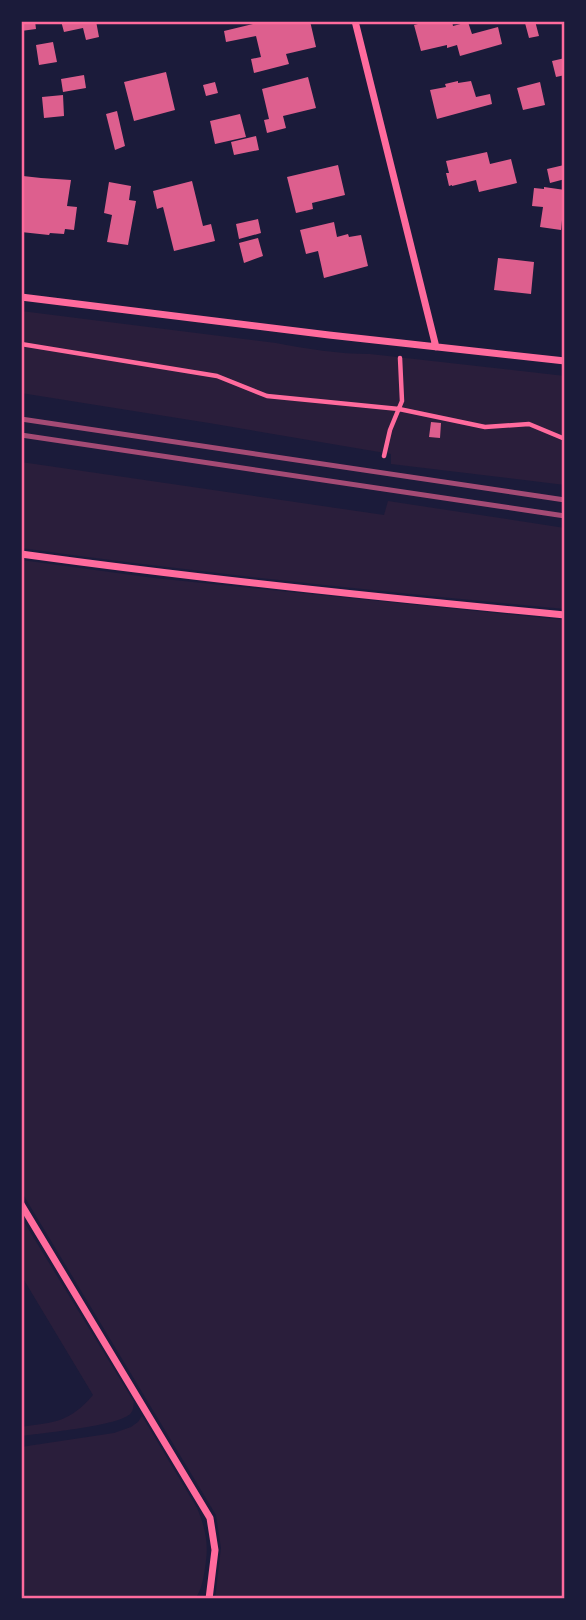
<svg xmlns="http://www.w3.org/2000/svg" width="586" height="1620" viewBox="0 0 586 1620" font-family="'Varela Round',sans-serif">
<rect width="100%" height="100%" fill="#1b1b3a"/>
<path fill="#2a1e3b" d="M 21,311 L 276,343 C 307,349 338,354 370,354 L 565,376 L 565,485 L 391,464 L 391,454 L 209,423 L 21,393 Z
M 21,462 L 384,515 L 388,501 L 565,528 L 565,609 C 383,592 202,573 21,548 Z
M 21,560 L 154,578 L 565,620 L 565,1599 L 215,1599 L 221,1548 L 216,1515 L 21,1191 Z
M 21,1217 L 134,1402 C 133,1406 134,1409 131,1413 C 121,1426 41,1433 21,1436 L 21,1427 C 55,1422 69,1423 93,1395 L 21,1275 Z
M 142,1416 L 197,1508 C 206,1530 209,1544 205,1568 C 203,1580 202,1589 195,1599 L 26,1599 L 21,1567 L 21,1447 L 114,1433 L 131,1427 L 138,1422 Z"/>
<path fill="#dd5f8e" d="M 21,21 L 35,21 L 36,29 L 21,31 Z
M 61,21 L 96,21 L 99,37 L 86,40 L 83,28 L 64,32 Z
M 265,21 L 310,21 L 316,47 L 286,54 L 289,64 L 254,73 L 251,59 L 261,57 L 256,36 L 226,42 L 224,31 Z
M 430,21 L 452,21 L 453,26 L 468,22 L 472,34 L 498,27 L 502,44 L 460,56 L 457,45 L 447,48 L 447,45 L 421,51 L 414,25 Z
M 535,21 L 539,36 L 529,38 L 525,23 Z
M 53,42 L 57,62 L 39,65 L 36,45 Z
M 565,58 L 565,75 L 556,77 L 552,61 Z
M 166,72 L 175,110 L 134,121 L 124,82 Z
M 84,75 L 86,88 L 63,92 L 61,79 Z
M 308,77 L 316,108 L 283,116 L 286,128 L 267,133 L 264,120 L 269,119 L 262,89 Z
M 458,81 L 458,83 L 471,81 L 476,97 L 490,94 L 492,104 L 437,119 L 430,90 L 446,87 L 445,84 Z
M 215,82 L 218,93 L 206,96 L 203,85 Z
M 540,82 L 545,105 L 523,110 L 517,88 Z
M 63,95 L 64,116 L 44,118 L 42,97 Z
M 117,111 L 125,146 L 115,150 L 106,114 Z
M 240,114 L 246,137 L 215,144 L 210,121 Z
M 256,136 L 259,150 L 234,155 L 231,142 Z
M 487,152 L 490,164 L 511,159 L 517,183 L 479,192 L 476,180 L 452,186 L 452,185 L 449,186 L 446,173 L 449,173 L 446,161 Z
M 338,165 L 345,195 L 312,203 L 313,209 L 296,213 L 287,177 Z
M 564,165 L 565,179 L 550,183 L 547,169 Z
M 21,174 L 24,174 L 23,176 L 41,178 L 71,180 L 67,206 L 77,207 L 74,230 L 65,229 L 64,234 L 50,233 L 49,235 L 21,232 Z
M 192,181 L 203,226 L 211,224 L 215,241 L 174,251 L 163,207 L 157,209 L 153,191 Z
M 109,182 L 131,186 L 129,200 L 136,201 L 128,245 L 107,242 L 112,215 L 104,213 Z
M 544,187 L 565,190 L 561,230 L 540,227 L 543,207 L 532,206 L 534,188 L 544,189 Z
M 258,219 L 261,233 L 239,239 L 236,224 Z
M 334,222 L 337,237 L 348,234 L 349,237 L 361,235 L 368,266 L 324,278 L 318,251 L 306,254 L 300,230 Z
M 258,238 L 263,256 L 244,263 L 239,243 Z
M 498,258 L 534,262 L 531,294 L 494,290 Z
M 431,422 L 441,423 L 440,438 L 429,437 Z"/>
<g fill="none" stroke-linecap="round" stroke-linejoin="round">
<path stroke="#ff6b9d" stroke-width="4.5" d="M 21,344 L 217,376 L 267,396 L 399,409 L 485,427 L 529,424 L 565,439
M 384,456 L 390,430 L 402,401 L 400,358"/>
<path stroke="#ff6b9d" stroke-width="7" d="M 355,21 L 436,347
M 21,297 L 329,335 L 565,361
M 21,554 C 202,579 383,598 565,615
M 21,1204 L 210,1518 L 215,1550 L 209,1599"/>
<path stroke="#a44b75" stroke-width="5" d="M 21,419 L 565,500
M 21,435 L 565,516"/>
</g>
<rect width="586" height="1620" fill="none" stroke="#1b1b3a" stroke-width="46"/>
<rect x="23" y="23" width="540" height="1574" fill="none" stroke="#ff6b9d" stroke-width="2.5"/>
</svg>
